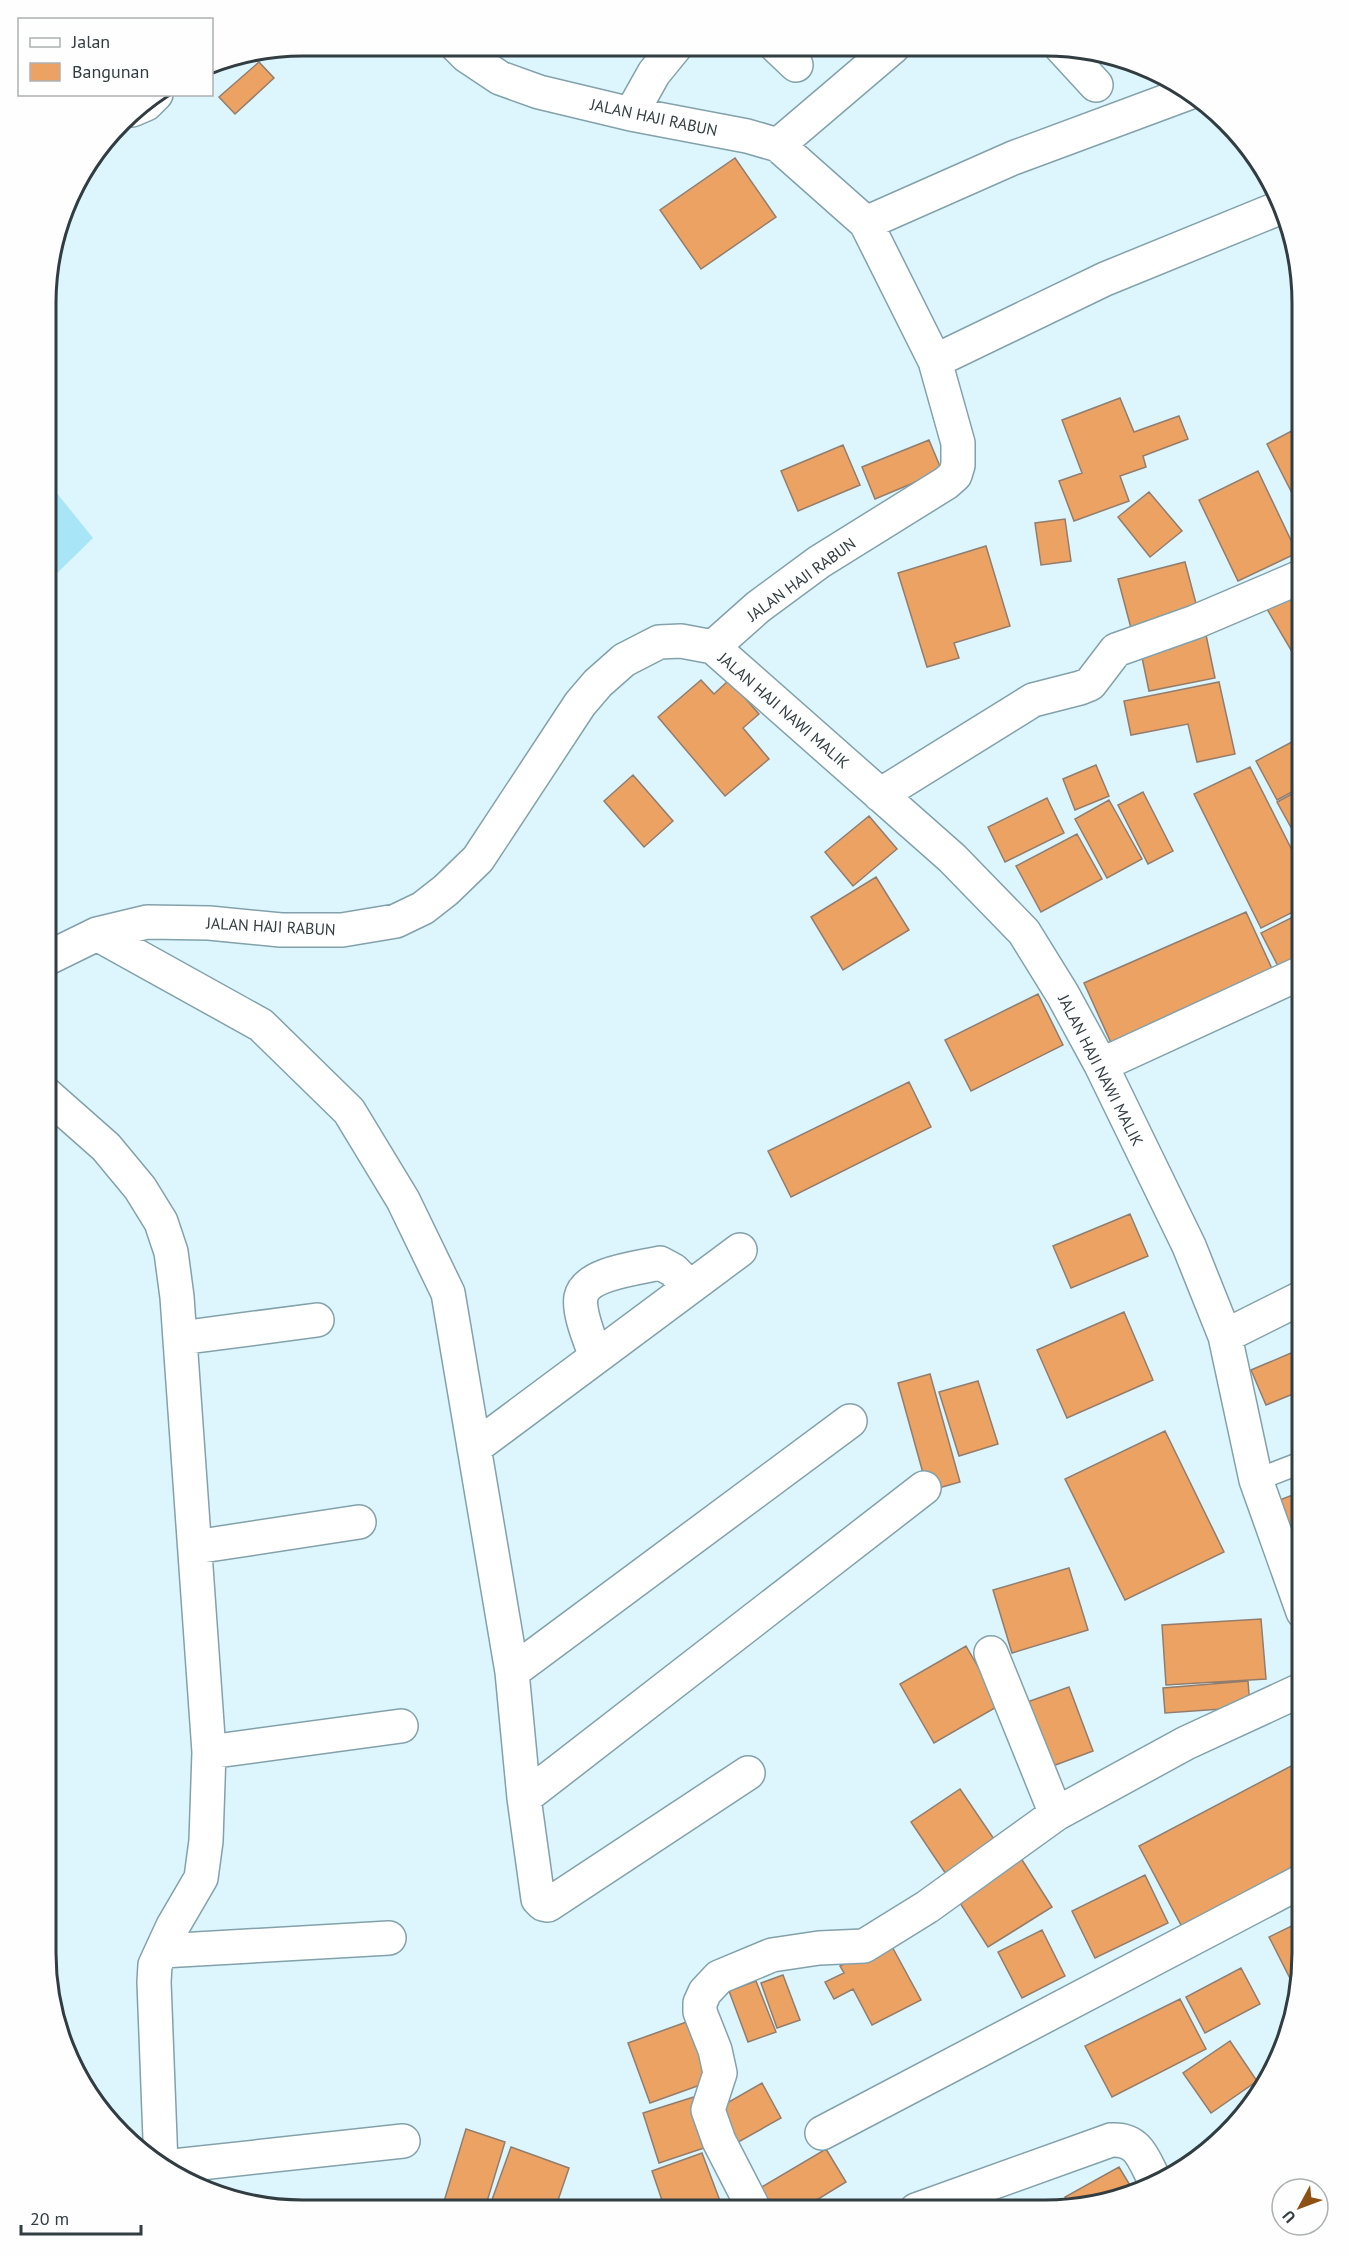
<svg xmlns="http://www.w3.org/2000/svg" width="1348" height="2255" viewBox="0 0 1348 2255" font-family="'PT Sans',sans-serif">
<rect width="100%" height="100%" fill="#ddf6fe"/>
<path fill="#a7e5f7" d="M 47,481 L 93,538 L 47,583 Z"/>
<path fill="#eca263" stroke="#927d6d" stroke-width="1.5" d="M 259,62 L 274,78 L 235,114 L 219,97 Z
M 735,158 L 776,217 L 701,269 L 660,210 Z
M 1120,398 L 1134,432 L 1179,416 L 1188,439 L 1143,456 L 1146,467 L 1120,476 L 1129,501 L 1074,521 L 1059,481 L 1082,473 L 1062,420 Z
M 1303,425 L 1303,497 L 1296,501 L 1267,444 Z
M 929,440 L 942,471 L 875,499 L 862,467 Z
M 843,445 L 860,485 L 798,511 L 781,471 Z
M 1258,471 L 1297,553 L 1238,581 L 1199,500 Z
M 1149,492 L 1182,531 L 1150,557 L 1118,517 Z
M 1303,501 L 1303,523 L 1295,505 Z
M 1065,519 L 1071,561 L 1041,565 L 1035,523 Z
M 986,546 L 1010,626 L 954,643 L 959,658 L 927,667 L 898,573 Z
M 1185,562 L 1198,611 L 1131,628 L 1118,579 Z
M 1303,582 L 1303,665 L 1301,667 L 1264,604 Z
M 1205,630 L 1215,678 L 1149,691 L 1139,643 Z
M 1303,672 L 1303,709 L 1292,675 Z
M 701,680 L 714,694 L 729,680 L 759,714 L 743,728 L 769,759 L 725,796 L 658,717 Z
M 1219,682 L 1235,754 L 1197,762 L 1188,724 L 1131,735 L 1124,701 Z
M 1303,736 L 1303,786 L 1277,800 L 1256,761 Z
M 1096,765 L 1109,796 L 1075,810 L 1063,779 Z
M 1250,767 L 1303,872 L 1303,907 L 1261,928 L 1194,794 Z
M 633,775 L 673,821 L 644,847 L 604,801 Z
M 1303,788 L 1303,849 L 1277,802 Z
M 1143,792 L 1173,851 L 1148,864 L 1118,805 Z
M 1047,798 L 1064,833 L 1005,862 L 988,827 Z
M 1109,800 L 1142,859 L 1107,878 L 1075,819 Z
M 869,816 L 897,849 L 853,886 L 825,852 Z
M 1077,834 L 1102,879 L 1041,912 L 1016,866 Z
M 876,877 L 909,930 L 843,970 L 811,917 Z
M 1246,912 L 1274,973 L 1112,1045 L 1084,983 Z
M 1303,912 L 1303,954 L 1278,966 L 1261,933 Z
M 1038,994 L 1063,1045 L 971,1091 L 945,1040 Z
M 909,1082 L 931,1127 L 791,1197 L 768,1151 Z
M 1130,1214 L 1148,1256 L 1071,1288 L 1053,1246 Z
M 1124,1312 L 1153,1380 L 1067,1418 L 1037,1350 Z
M 1303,1348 L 1303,1390 L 1266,1405 L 1251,1370 Z
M 930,1374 L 960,1482 L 928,1491 L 898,1383 Z
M 978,1381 L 998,1444 L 959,1456 L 939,1392 Z
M 1165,1431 L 1224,1552 L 1125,1600 L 1065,1479 Z
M 1303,1491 L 1303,1528 L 1285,1535 L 1272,1503 Z
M 1069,1568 L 1088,1630 L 1012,1653 L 993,1590 Z
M 1261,1619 L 1266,1679 L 1166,1685 L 1162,1625 Z
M 966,1646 L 1000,1705 L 934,1743 L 900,1684 Z
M 1248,1681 L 1250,1707 L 1165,1713 L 1163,1688 Z
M 45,1685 L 56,1708 L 45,1713 Z
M 1069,1687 L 1093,1751 L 1042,1770 L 1019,1705 Z
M 1293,1765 L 1302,1783 L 1302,1880 L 1189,1940 L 1139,1846 Z
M 960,1789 L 994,1839 L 970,1856 L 977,1867 L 952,1883 L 911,1822 Z
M 1017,1852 L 1052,1907 L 988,1947 L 953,1892 Z
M 1145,1875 L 1168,1923 L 1095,1958 L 1072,1911 Z
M 1302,1921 L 1302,1969 L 1298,1994 L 1269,1937 Z
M 1042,1930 L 1065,1976 L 1022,1998 L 998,1952 Z
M 889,1941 L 921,2000 L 872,2025 L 853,1989 L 834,1999 L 825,1982 L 844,1973 L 840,1966 Z
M 1241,1968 L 1260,2004 L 1205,2033 L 1186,1997 Z
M 783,1975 L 800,2020 L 777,2028 L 761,1983 Z
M 756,1981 L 776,2032 L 748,2042 L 729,1991 Z
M 1180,1999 L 1206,2049 L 1112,2097 L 1085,2046 Z
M 692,2020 L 714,2080 L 650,2103 L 628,2043 Z
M 1230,2041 L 1257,2081 L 1211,2113 L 1183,2073 Z
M 762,2083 L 781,2118 L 733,2145 L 713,2111 Z
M 697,2096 L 713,2145 L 659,2163 L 643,2113 Z
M 466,2129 L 505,2142 L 485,2208 L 442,2208 Z
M 511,2147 L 569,2168 L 555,2209 L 489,2208 Z
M 826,2149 L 846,2182 L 802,2209 L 766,2209 L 755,2191 Z
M 702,2153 L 723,2209 L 665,2209 L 652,2171 Z
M 1119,2167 L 1134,2192 L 1069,2205 L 1065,2197 Z"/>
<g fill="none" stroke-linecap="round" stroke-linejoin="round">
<defs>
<path id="lane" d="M 1256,1480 L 1303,1462"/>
<path id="street" d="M 776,46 L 796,65
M 1061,47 L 1096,85
M 132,110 L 146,104 L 156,94
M 631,114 L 654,73 L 676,46
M 778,145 L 893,47
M 866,223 L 1013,158 L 1191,92
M 935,361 L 1105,279 L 1284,206
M 713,647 L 952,858 L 1024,932 L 1063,995 L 1101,1065 L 1189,1246 L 1225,1336 L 1256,1480 L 1303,1612
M 880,795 L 1033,700 L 1080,688 L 1090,684 L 1116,650 L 1195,622 L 1303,576
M 97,934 L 261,1025 L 349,1111 L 403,1200 L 448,1293 L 512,1672 L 524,1798 L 538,1899 L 543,1904 L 548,1905 L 748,1773
M 46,959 L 97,934 L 147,922 L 209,923 L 281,930 L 342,930 L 396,921 L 423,908 L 446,890 L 478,859 L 580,704 L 598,683 L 624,660 L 659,642 L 681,641 L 713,647 L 758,607 L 819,562 L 946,483 L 955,475 L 958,465 L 958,443 L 935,361 L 866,223 L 778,145 L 747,136 L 631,114 L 539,92 L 500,78 L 467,56 L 456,45
M 1101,1065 L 1303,972
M 46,1094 L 106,1147 L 140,1188 L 161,1222 L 171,1252 L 177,1297 L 209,1752 L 206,1841 L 201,1878 L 173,1926 L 155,1965 L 154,1982 L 161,2165
M 1225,1336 L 1303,1297
M 180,1338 L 317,1320
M 596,1357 C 591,1342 578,1313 581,1297 C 586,1273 639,1268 660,1263 L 673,1270 L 690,1287
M 474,1448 L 740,1250
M 195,1547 L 359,1522
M 991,1653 L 1056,1814
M 512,1672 L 850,1421
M 209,1752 L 401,1726
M 524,1798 L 924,1488
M 162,1951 L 389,1938
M 822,2133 L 1302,1881
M 164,2167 L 403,2141
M 754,2209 L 719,2141 L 708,2110 L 720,2073 L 715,2050 L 700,2012 L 700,2003 L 705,1992 L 719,1977 L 772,1955 L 819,1948 L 864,1946 L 927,1907 L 1056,1814 L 1186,1743 L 1303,1689
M 916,2210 L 1111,2140 C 1140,2138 1144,2161 1156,2183"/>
</defs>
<use href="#lane" stroke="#83a1aa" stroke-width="24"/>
<use href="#street" stroke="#83a1aa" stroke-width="36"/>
<use href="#lane" stroke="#fff" stroke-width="21"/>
<use href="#street" stroke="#fff" stroke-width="33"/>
</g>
<g text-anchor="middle" stroke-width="4.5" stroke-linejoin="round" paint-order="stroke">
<g font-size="16" fill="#313d41" stroke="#fefefe">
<text transform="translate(654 117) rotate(12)" y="6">JALAN HAJI RABUN</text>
<text transform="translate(801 579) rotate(-36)" y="6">JALAN HAJI RABUN</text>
<text transform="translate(784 710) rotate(41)" y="6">JALAN HAJI NAWI MALIK</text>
<text transform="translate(271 926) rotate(3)" y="6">JALAN HAJI RABUN</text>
<text transform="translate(1101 1070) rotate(63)" y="6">JALAN HAJI NAWI MALIK</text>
</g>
</g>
<path d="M0 0H1348V2255H0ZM303 56H1045A247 247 0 0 1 1292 303V1953A247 247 0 0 1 1045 2200H303A247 247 0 0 1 56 1953V303A247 247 0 0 1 303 56Z" fill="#fefefe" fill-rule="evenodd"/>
<path fill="none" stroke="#313d41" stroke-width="3" d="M303 56H1045A247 247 0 0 1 1292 303V1953A247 247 0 0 1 1045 2200H303A247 247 0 0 1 56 1953V303A247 247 0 0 1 303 56Z"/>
<rect x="18" y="18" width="195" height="78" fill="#fefefe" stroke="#acb1b2" stroke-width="1.5"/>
<rect x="30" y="38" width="30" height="9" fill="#ffffff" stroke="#acb1b2" stroke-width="1.5"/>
<text x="72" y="48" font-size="18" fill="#313d41">Jalan</text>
<rect x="30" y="63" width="30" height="18" fill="#eca263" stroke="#acb1b2" stroke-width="1.5"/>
<text x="72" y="78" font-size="18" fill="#313d41">Bangunan</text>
<g transform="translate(1300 2207) rotate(229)"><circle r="28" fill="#fefefe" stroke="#acb1b2" stroke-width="1.5"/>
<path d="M0-4.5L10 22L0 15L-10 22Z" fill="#8e5113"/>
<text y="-9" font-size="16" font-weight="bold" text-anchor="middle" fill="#313d41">U</text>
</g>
<path d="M21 2225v9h120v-9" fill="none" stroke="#313d41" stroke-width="3"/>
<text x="30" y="2225" font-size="18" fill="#313d41" stroke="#fefefe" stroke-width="4.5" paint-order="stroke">20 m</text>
</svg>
